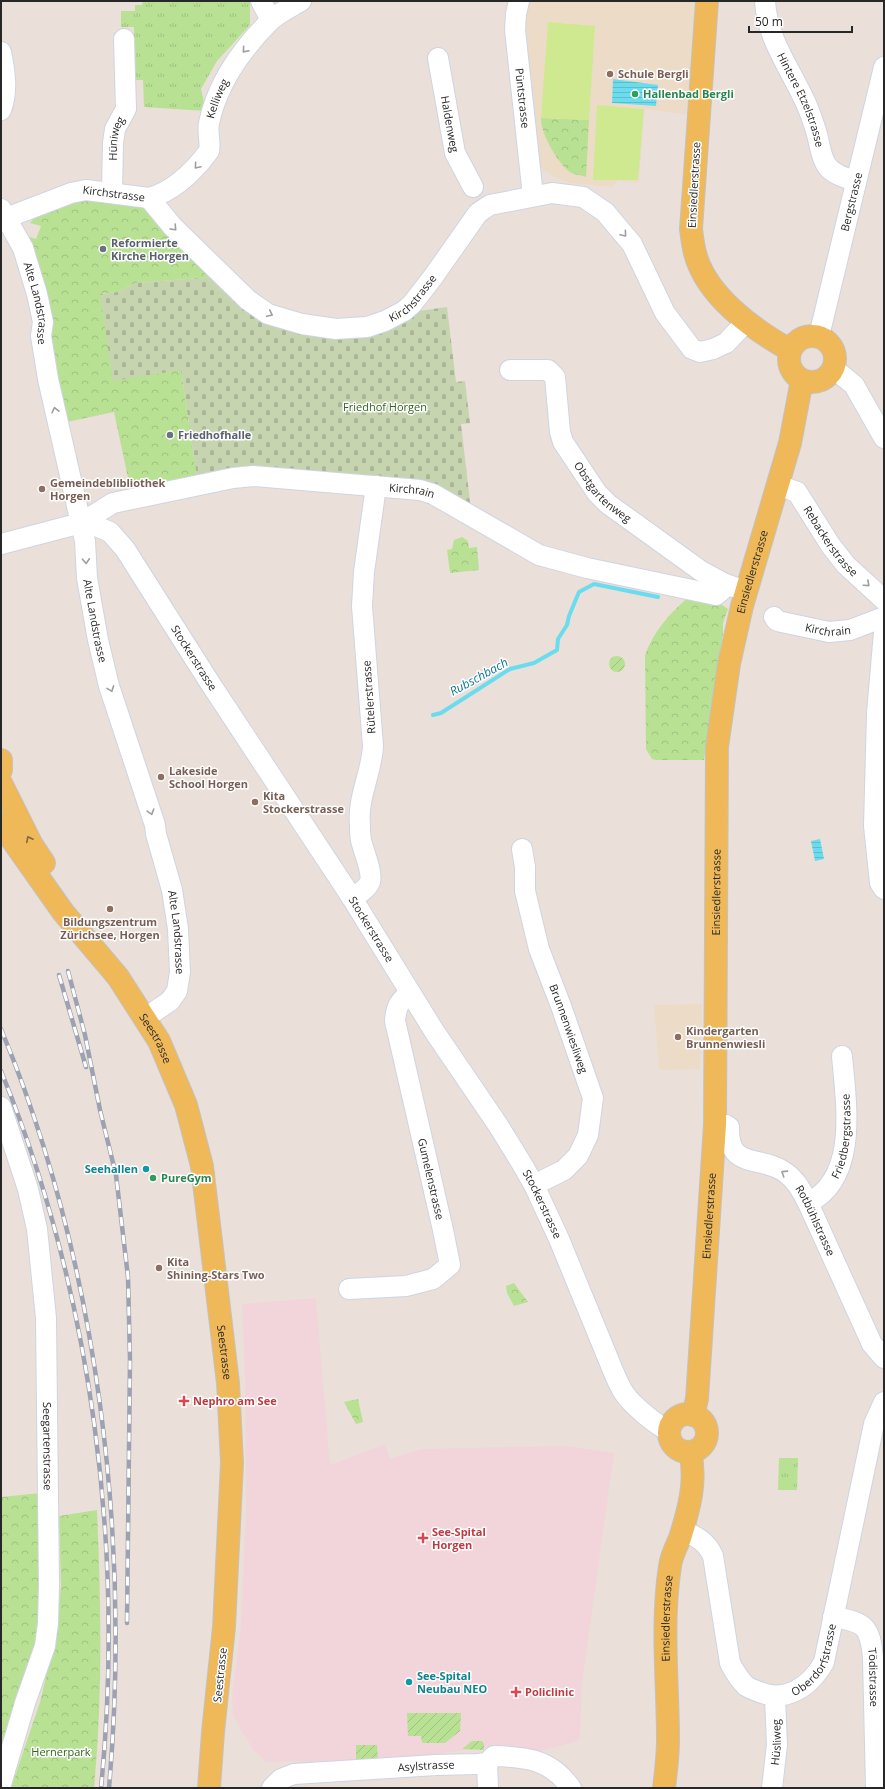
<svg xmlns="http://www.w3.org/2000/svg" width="885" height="1789" viewBox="0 0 885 1789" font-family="'Open Sans',sans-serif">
<defs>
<pattern id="grass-tufts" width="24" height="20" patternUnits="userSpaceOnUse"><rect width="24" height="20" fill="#b9e194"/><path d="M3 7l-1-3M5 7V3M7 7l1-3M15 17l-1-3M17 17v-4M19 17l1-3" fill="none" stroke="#9fc180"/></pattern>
<pattern id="forest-crowns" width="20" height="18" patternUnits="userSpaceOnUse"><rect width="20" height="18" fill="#b9e194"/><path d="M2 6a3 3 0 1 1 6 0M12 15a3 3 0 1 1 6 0" fill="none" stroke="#9fc180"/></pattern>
<pattern id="cemetery-stones" width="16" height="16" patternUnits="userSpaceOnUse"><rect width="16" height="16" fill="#c6d4b0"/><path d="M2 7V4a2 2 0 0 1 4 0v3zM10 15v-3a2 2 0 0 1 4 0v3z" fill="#aab697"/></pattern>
<pattern id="garden-furrows" width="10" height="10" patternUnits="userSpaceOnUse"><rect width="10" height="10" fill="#b9e194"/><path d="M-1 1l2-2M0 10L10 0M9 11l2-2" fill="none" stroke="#9fc180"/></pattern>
<pattern id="water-rules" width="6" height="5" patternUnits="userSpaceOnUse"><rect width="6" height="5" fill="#6bdced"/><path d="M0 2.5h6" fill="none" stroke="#5dbdcb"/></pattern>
</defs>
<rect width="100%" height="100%" fill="#eae0d9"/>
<path fill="#ecdcc7" d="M 530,1 L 700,1 L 690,115 L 644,109 L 639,183 L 618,180 L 612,187 L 570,183 L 554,177 L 535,163 L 523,38 L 527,8 Z
M 702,1004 L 700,1069 L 659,1070 L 654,1005 Z"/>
<path fill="#f2d5da" d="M 316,1298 L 330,1465 L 385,1444 L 390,1459 L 421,1449 L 501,1447 L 567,1446 L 614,1453 L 582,1683 L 580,1738 L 576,1742 L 540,1751 L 505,1746 L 378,1760 L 266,1762 L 254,1751 L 242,1732 L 233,1715 L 232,1698 L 241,1624 L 246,1505 L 245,1379 L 242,1304 Z"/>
<path fill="url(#grass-tufts)" d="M 143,1 L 250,1 L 250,25 L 217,61 L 201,89 L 206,111 L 144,107 L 143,80 L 134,80 L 134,27 L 121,27 L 121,11 L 135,11 L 135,5 L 142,5 Z
M 779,1458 L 798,1458 L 797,1490 L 778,1490 Z"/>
<path fill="url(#forest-crowns)" d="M 541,118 L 589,120 L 586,177 C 581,175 574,175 570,172 C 558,164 540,132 541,118 Z
M 113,196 L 150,209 L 214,277 L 135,283 L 118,292 L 100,294 L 181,370 L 197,478 L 131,492 L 114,412 L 67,422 L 55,361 L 26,236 L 36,239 L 41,226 L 30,223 L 41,210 L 50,204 Z
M 462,537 L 468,541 L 469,548 L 477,547 L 479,570 L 450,573 L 447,550 L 452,549 L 454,540 Z
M 691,595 L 719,603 L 728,609 L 723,623 L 723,633 L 704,760 L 656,760 L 652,759 L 646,749 L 645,655 C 654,630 671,612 691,595 Z
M 514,1283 L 528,1302 L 514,1306 L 507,1293 L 506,1286 Z
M 358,1399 L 363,1422 L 356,1424 L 344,1402 Z
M 41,1493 L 40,1628 L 36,1645 L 1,1759 L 1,1497 Z
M 97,1510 C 101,1603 103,1695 94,1788 L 11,1788 L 40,1702 L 56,1634 L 61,1586 L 59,1516 Z"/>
<path fill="url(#cemetery-stones)" d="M 214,277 L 250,308 L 299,334 L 350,339 L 387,329 L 412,312 L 447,307 L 456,382 L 465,381 L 470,423 L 461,424 L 471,510 L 420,486 L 197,478 L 181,370 L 113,381 L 100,294 L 118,292 L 135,283 Z"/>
<path fill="url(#garden-furrows)" d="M609 664a8 8 0 1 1 16 0a8 8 0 1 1-16 0Z
M 407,1713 L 461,1713 L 460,1731 L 445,1743 L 422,1743 L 421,1736 L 408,1736 Z
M 472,1741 L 482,1741 L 484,1744 L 484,1750 L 462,1749 Z
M 356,1745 L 377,1745 L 378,1760 L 356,1760 Z"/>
<path fill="#cfe990" d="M 548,22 L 595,26 L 589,120 L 541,118 Z
M 597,105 L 644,109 L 638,180 L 593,180 Z"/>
<path fill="url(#water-rules)" d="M 613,79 L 658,85 L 656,106 L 612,103 Z
M 820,839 L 824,859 L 815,861 L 811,841 Z"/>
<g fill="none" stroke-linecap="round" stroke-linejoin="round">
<path stroke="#6bdced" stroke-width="4" d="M 433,715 L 441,713 L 510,669 L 534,663 L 557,650 L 558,639 L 567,625 L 569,616 L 579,592 L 594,584 L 658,597"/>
<defs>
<g id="minor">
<path d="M 261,1 L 271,20"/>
<path id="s1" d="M 519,1 L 516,14 L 515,30 L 533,196"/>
<path id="s2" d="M 765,1 C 767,41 793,72 808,108 C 811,116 814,124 816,131 C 820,143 820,156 827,166 C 834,175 846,178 856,181"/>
<path d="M 1,52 C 5,71 8,92 1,110"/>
<path id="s3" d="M 438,58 L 455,153 L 473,187"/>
<path id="s4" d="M 112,192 L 113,143 L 115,129 L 126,109 L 124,39"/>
<path id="s5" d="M 149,198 L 173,227 L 248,300 L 268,314 L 302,324 L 336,329 L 367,327 L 385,321 L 404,311 L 412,304 L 433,277 L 478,213 L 490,205 L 552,193 L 583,197 L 605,212 L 632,244 L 665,313 L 692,349 L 700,352 L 713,349 L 726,343 L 746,322"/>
<path id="s6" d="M 1,209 L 23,248 L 37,294 L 43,322 L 41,336 L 48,379 L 85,541 L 87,578 L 98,640 L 109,686 L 155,825 L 156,834 L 172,890 L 178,929 L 180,972 L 177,991 L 170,1001 L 145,1018"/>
<path id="s7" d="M 6,218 L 71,193 L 86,190 L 149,198 C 175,191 194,171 209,151 C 211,142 207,133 209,123 C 217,84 242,49 270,21 C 278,13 291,7 301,1"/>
<path id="s8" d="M 819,336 L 884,67"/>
<path d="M 833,368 L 854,385 L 884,438"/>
<path id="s9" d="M 510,370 L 548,370 L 555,377 L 560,432 L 563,442 L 597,493 L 608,504 L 701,571 L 725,584 L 737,588"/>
<path id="s10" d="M 778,485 L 797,492 L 831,546 L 846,565 L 884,600"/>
<path id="s11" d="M 81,523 L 113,503 L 233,478 L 253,476 L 420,490 L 433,494 L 539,555 L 587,568 L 716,595 L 722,590 L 725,584"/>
<path id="s12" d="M 1,544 L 81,523 L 96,526 L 110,532 L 125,549 L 210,683 L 352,898 L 434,1031 L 498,1125 L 522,1164 L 534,1185 L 559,1239 L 614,1373 C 617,1380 620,1387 624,1393 C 632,1405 656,1425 669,1431"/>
<path id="s13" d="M 774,617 L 777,621 L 829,632 L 850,630 L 884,617"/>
<path d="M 884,632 L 877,713 L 874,826 L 880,883 L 884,889"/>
<path id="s14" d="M 522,849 L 525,867 L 525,891 L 539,949 L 561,1006 L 593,1098 L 588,1135 L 578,1156 L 564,1170 L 534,1185"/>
<path d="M 352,898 C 358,894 367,889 370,882 C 373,872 363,850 361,840 C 360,835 360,830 360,825 C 357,798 372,772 373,746 L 362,606 L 364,572 L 376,486"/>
<path id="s15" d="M 1,1107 L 28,1189 L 37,1229 L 46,1318 L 49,1586 L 48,1623 L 45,1646 L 25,1703 L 1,1784"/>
<path id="s16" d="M 715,1124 L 726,1125 L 729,1127 C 728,1171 760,1154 786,1173 C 797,1181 802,1192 808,1203 L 872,1344 L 884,1358"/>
<path id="s17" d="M 808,1203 C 859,1178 846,1103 842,1056"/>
<path d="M 349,1289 L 406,1286 L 433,1279 L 450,1265 L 443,1230 L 395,1021 C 396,1007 399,1001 410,993"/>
<path id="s18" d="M 682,1530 C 696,1536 707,1542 713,1556 L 730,1663 C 734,1671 739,1679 746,1686 C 749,1688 754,1690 757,1691 C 785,1704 810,1687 824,1662 L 874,1424 L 884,1402"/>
<path id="s19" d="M 833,1617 C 865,1622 870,1626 873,1658 L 876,1788"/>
<path d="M 487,1763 L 488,1788"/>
<path id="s20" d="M 272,1788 L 281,1779 L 294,1774 L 436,1765 L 478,1764 L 487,1763 L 494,1756 C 527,1757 550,1759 571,1788"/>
<path id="s21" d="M 772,1788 L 777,1745 L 775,1697"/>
</g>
<g id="major">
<path d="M 707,1 L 691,229 C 692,237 693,245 695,253 C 706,296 754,330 790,350"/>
<circle cx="812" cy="359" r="23"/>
<path d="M 1,760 L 1,770"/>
<path d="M 1,783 L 32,845 L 44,863"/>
<path id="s22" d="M 1,824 L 63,912 L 118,977 L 159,1041 L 186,1105 L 202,1166 L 228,1383 L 232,1463 L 224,1627 L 213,1732 L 209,1788"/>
<circle cx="688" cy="1433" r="19"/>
<path id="s23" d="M 693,1415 L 697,1399 L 715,1124 L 717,747 L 729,664 L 742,606 L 790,443 L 802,380"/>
<path id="s24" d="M 664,1788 C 666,1772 668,1756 668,1740 C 668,1682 661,1624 670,1566 C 671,1557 676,1547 680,1538 C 689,1509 697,1481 690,1452"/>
</g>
</defs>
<use href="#minor" stroke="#ced4e1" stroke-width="22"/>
<use href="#major" stroke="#c3c3c3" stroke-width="24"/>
<use href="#minor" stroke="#fff" stroke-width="20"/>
<use href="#major" stroke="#efb858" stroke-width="22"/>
<defs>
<path id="rail" d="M 68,971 L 85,1035 L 100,1110 L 116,1175 L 128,1277 L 130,1360 L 127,1623
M 59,975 L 86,1067
M 1,1029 C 98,1262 131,1537 109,1788
M 1,1071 C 92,1293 125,1549 101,1788"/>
</defs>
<use href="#rail" stroke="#9ca2b2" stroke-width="4.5"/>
<use href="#rail" stroke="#fff" stroke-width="3" stroke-dasharray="9" stroke-linecap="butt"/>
</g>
<defs><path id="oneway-chevron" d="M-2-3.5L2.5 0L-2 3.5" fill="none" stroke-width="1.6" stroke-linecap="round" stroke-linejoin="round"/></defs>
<g stroke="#9e9e9e">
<use href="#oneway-chevron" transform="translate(245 50) rotate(131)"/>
<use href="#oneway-chevron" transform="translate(197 166) rotate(130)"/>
<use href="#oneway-chevron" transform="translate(174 228) rotate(47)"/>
<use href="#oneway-chevron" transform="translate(624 234) rotate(50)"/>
<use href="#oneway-chevron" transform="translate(270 314) rotate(25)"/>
<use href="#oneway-chevron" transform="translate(55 410) rotate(-103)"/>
<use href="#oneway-chevron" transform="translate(86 561) rotate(87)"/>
<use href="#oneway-chevron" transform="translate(867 584) rotate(42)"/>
<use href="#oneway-chevron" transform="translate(111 689) rotate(69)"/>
<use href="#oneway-chevron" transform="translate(151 812) rotate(73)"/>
<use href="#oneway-chevron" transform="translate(784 1173) rotate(-147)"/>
</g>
<use stroke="#81683d" href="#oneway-chevron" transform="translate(29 839) rotate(-117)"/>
<g fill="#8d6e63" stroke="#fff" stroke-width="1.5">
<circle cx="610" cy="74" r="4"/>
<circle cx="42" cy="489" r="4"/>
<circle cx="161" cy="777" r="4"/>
<circle cx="255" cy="802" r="4"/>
<circle cx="110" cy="909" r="4"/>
<circle cx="678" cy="1037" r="4"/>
<circle cx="159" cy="1268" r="4"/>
</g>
<g fill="#2e9e5b" stroke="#fff" stroke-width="1.5">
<circle cx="635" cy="94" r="4"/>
<circle cx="153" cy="1178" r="4"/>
</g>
<g fill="#6b7280" stroke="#fff" stroke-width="1.5">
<circle cx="103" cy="249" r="4"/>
<circle cx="170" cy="435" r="4"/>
</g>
<g fill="#0f9aa8" stroke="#fff" stroke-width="1.5">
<circle cx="146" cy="1169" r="4"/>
<circle cx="409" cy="1682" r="4"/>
</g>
<g fill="#e0444e" stroke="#fff" stroke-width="1.5">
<path d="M182 1395h4v4h4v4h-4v4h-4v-4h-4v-4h4z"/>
<path d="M421 1532h4v4h4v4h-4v4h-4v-4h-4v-4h4z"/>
<path d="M514 1686h4v4h4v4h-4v4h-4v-4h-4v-4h4z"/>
</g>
<g text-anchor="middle" stroke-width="3" stroke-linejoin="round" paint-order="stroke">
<g font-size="11" font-weight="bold" fill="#785e54" stroke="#fff" text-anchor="start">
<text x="618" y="78">Schule Bergli</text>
<text x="50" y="487">Gemeindeblibliothek<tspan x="50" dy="13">Horgen</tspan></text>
<text x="169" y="775">Lakeside<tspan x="169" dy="13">School Horgen</tspan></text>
<text x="263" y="800">Kita<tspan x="263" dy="13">Stockerstrasse</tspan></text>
<text x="110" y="926" text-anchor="middle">Bildungszentrum<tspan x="110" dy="13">Zürichsee, Horgen</tspan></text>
<text x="686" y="1035">Kindergarten<tspan x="686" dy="13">Brunnenwiesli</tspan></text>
<text x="167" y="1266">Kita<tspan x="167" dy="13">Shining-Stars Two</tspan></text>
</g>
<g font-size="11" font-weight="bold" fill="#27864d" stroke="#fff" text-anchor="start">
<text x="643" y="98">Hallenbad Bergli</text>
<text x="161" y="1182">PureGym</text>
</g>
<g font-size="11" fill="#272727" stroke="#fff">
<text dy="4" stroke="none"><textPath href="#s1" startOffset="98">Püntstrasse</textPath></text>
<text dy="4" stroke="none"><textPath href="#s7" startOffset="280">Kelliweg</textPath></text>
<text dy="4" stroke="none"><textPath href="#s2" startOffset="106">Hintere Etzelstrasse</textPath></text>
<text dy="4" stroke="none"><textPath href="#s3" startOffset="67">Haldenweg</textPath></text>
<text dy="4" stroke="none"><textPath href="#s4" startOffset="54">Hüniweg</textPath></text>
<text transform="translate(694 185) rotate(-87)" y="4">Einsiedlerstrasse</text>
<text dy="4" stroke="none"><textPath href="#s7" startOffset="113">Kirchstrasse</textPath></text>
<text dy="4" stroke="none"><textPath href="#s8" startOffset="138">Bergstrasse</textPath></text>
<text dy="4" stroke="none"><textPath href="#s5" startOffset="323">Kirchstrasse</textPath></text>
<text dy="4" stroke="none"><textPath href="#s6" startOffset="102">Alte Landstrasse</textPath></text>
<text dy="4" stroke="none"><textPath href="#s9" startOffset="178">Obstgartenweg</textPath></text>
<text dy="4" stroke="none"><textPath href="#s11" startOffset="340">Kirchrain</textPath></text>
<text dy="4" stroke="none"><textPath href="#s10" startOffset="80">Rebackerstrasse</textPath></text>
<text dy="4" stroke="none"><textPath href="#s23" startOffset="848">Einsiedlerstrasse</textPath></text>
<text dy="4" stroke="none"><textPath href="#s6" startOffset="426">Alte Landstrasse</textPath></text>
<text dy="4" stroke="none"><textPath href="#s13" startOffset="57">Kirchrain</textPath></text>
<text dy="4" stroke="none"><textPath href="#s12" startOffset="265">Stockerstrasse</textPath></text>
<text transform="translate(369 697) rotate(-94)" y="4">Rütelerstrasse</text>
<text dy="4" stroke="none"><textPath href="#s23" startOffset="524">Einsiedlerstrasse</textPath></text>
<text dy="4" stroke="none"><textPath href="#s12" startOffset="589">Stockerstrasse</textPath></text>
<text dy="4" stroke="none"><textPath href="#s6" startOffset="749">Alte Landstrasse</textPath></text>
<text dy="4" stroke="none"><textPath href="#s14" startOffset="187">Brunnenwiesliweg</textPath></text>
<text dy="4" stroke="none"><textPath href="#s22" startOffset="265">Seestrasse</textPath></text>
<text dy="4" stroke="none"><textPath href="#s17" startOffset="80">Friedbergstrasse</textPath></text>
<text transform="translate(431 1179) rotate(77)" y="4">Gumelenstrasse</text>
<text dy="4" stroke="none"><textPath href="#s12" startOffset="913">Stockerstrasse</textPath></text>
<text dy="4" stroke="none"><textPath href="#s23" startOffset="200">Einsiedlerstrasse</textPath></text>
<text dy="4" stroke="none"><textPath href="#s16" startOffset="153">Rotbühlstrasse</textPath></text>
<text dy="4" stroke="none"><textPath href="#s22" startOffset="589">Seestrasse</textPath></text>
<text dy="4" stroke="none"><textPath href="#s15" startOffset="345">Seegartenstrasse</textPath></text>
<text dy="4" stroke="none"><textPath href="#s24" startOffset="170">Einsiedlerstrasse</textPath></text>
<text dy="4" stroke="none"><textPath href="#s18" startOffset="268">Oberdorfstrasse</textPath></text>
<text transform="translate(220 1675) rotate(-84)" y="4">Seestrasse</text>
<text dy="4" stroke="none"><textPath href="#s19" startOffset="85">Tödistrasse</textPath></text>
<text dy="4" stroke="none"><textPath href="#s21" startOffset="46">Hüsliweg</textPath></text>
<text dy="4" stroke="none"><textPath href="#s20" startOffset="159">Asylstrasse</textPath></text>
</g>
<g font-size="11" font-weight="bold" fill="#5b616d" stroke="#fff" text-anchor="start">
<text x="111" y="247">Reformierte<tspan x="111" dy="13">Kirche Horgen</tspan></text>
<text x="178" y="439">Friedhofhalle</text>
</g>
<g font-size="11" fill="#326319" stroke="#fff">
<text x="385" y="411">Friedhof Horgen</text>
<text x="61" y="1756">Hernerpark</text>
</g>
<g font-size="11" font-weight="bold" fill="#0d838f" stroke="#fff" text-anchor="end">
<text x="138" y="1173">Seehallen</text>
<text x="417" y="1680" text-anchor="start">See-Spital<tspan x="417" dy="13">Neubau NEO</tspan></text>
</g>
<g font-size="11" font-weight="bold" fill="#be3a42" stroke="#fff" text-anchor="start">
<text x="193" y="1405">Nephro am See</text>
<text x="432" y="1536">See-Spital<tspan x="432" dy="13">Horgen</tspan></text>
<text x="525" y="1696">Policlinic</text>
</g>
<g font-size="12" font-style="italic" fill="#0d7895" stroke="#fff">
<text transform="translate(479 677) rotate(-29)" y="4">Rubschbach</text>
</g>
</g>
<rect width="885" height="1789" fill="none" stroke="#272727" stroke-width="4"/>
<path d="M749 26v6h103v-6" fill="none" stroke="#272727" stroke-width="2"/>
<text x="755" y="26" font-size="12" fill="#272727" stroke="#ffffff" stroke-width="3" paint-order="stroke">50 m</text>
</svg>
